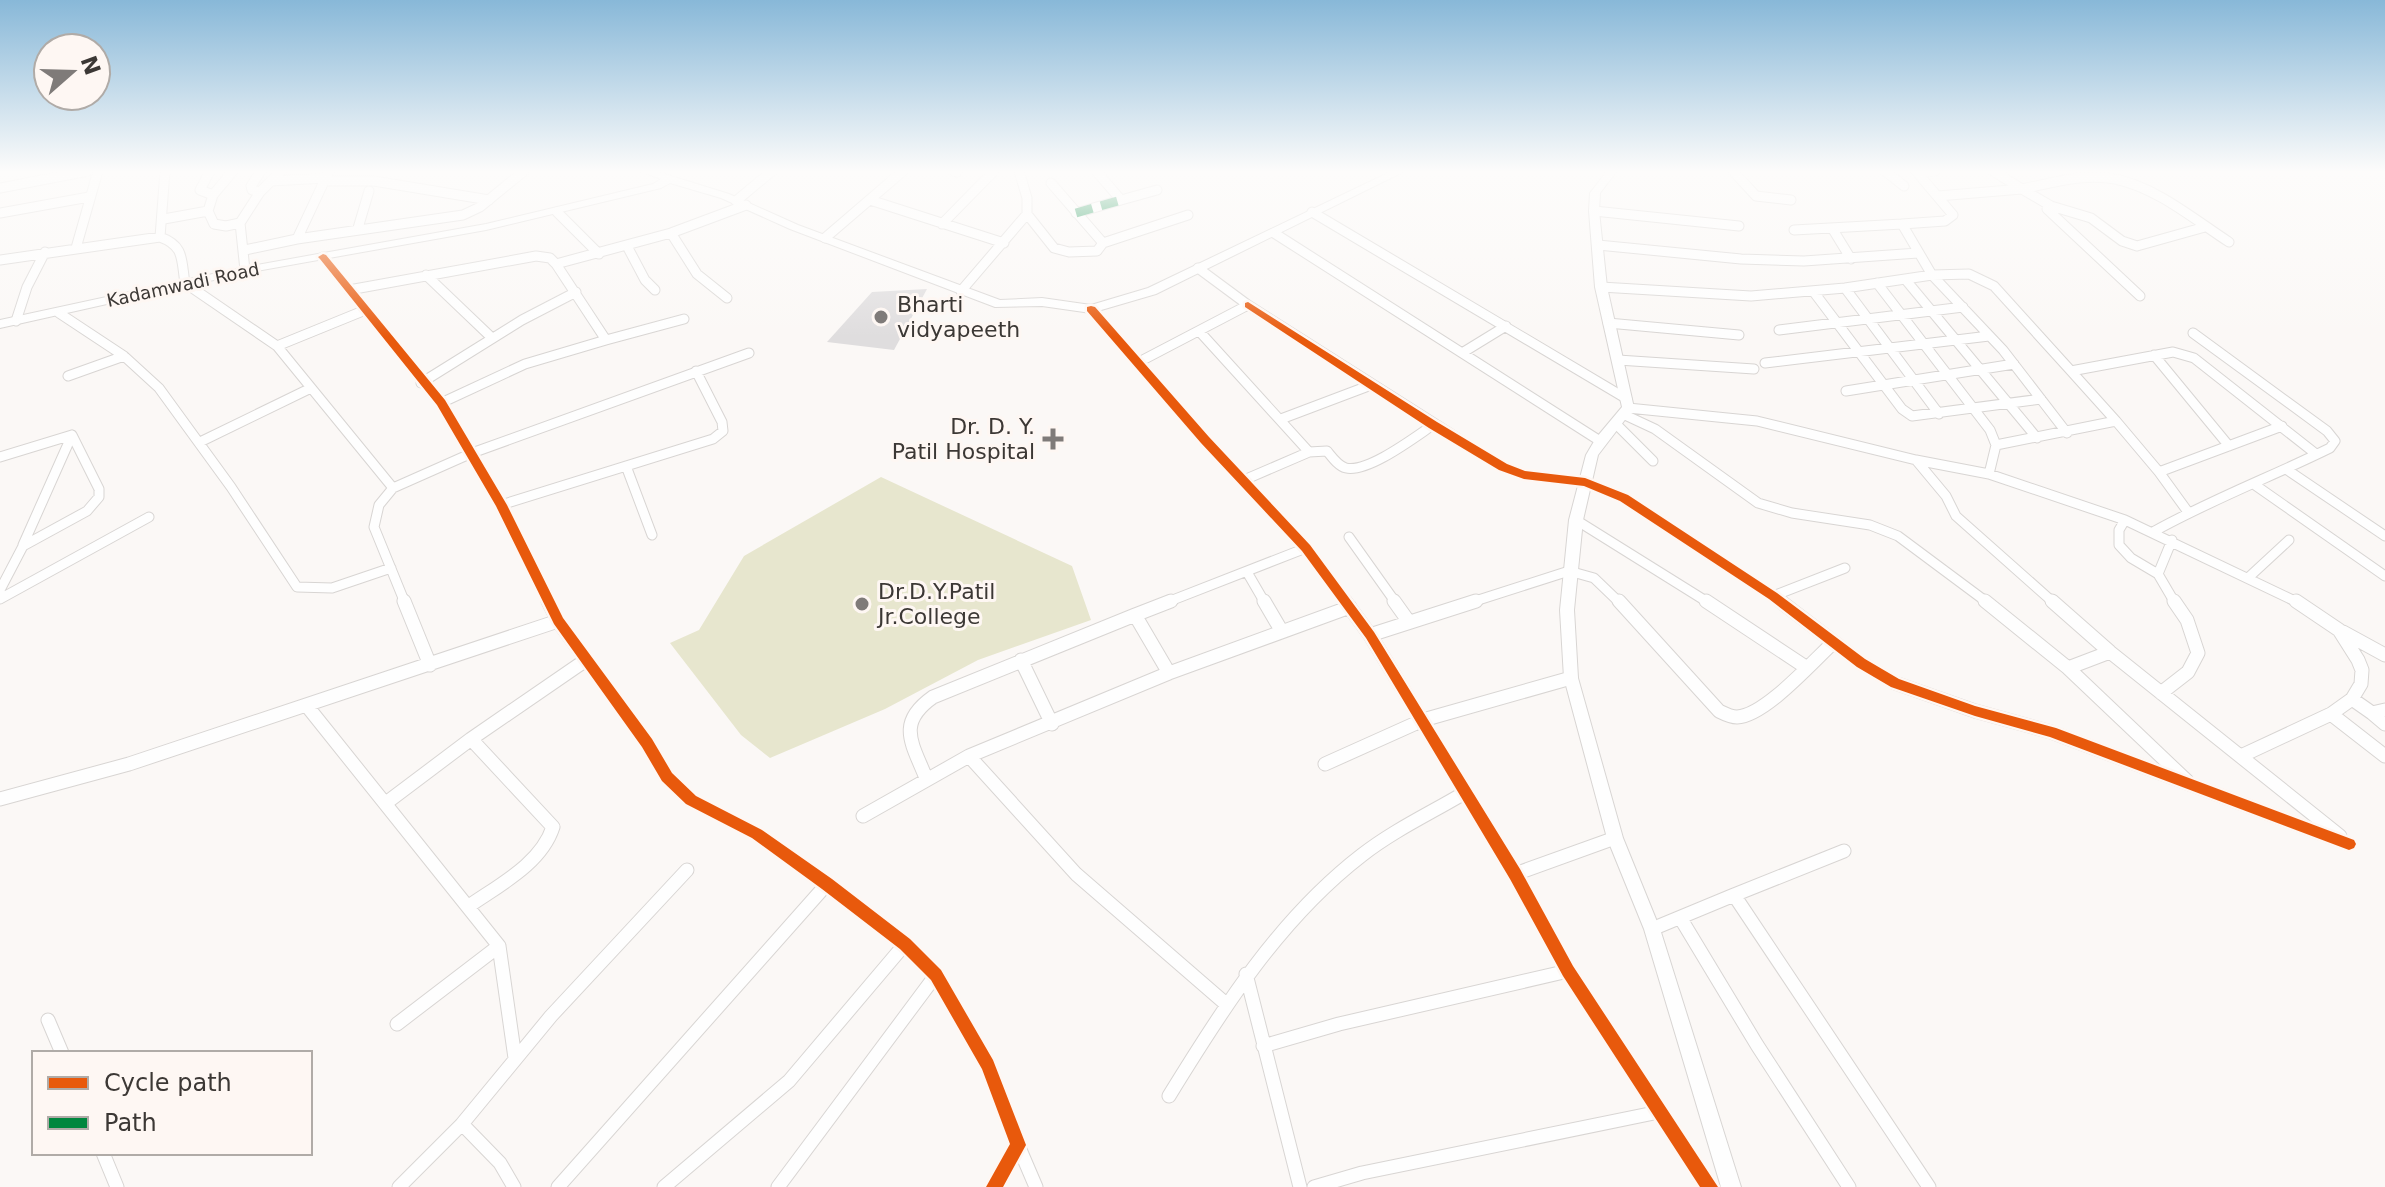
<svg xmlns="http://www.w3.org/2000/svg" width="2385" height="1187" viewBox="0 0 2385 1187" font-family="'DejaVu Sans',sans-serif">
<rect width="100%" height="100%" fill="#fbf8f6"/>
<path fill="#e7e6ce" d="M 881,477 L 1072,566 L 1091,620 L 978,660 L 885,709 L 770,758 L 741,735 L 670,643 L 699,630 L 744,556 Z"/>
<path fill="#dfddde" d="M 927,289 L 894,350 L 827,342 L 872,292 Z"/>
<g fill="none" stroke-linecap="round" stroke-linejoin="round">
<defs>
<path id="minor-far1" d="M 210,171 L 200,190 L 213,195
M 233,171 L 213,195 L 208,211 L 214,224 L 226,226 L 240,223
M 953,171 L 957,172
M 1096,171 L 1121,200 L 1157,190
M 1733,171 L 1756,196 L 1791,200
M 1885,171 L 1904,186
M 1916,171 L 1953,215 L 1945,221 L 1902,224 L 1932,275 L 2003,350 L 2067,433
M 1993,171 L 2022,189 C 2052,183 2084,173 2115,179 C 2156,187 2195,220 2229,242
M 1918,173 L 1935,171
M 271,181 L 325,178
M 324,181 L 374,181 L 489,200
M 1051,183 L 1103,243
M 0,188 L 88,171
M 260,192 L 252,190 L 251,186 L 261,171
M 1938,196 L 2022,189 L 2051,206 L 2091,218 L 2122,241 L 2137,246 L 2205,227
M 870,200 L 1004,243
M 736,201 L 772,171
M 2047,209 L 2140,296
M 1594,211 L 1739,226
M 557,212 L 599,254
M 1312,212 L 1627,399
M 0,213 L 89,197
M 1076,213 L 1121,200
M 1027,214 L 1054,248 L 1069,252 L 1097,251 L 1103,243 L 1188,215
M 164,219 L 208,211
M 942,224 L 994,171
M 358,228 L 369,191
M 1832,228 L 1851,259
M 1794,230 L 1902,224
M 671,233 L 697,274 L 727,298
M 1274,233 L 1600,441
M 160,237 L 165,171
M 825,238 L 903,171
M 297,239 L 463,215 L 480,207 L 524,171
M 1598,245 L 1741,259 L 1804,261 L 1918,253
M 627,246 L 645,280 L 655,290
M 76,248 L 98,171
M 245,250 L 297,239 L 329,171
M 323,257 L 441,403 L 501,505 L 549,603
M 0,260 L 160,237 C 185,246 181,260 185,283 L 277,346 L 393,488 L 379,505 L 374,527 L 405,603
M 556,264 L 671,233 L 746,205
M 245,270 L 240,223 L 260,192 L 281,171
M 426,275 L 492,338
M 1905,279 L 2037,438
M 1877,283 L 1990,430 L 1996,445
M 1601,287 L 1751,296 L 1845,288 L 1932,275 L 1969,274 L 1994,286 L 2071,371
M 1845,288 L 1939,414
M 349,290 L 536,256 L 550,258 L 556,264 L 606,340 L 525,364 L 441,403
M 961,291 L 1027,214 L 1027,198 L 1019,171
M 1813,291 L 1902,409 L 1912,416 L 2041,399
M 1248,305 L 1503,467 L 1524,475 L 1585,482 L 1624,498 L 1782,603
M 1091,309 L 1205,440 L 1306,548 L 1346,603
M 59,313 L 124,356 L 159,388 L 231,487 L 297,587 L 332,588 L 391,568
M 16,321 L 27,287 L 45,252
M 1608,323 L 1739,335
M 1779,330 L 1963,307
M 1200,332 L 1309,452 L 1244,480
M 606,340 L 684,319
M 277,346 L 363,311
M 1462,353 L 1506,326
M 2154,355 L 2229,446
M 1618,360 L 1754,369
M 1137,363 L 1248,305 L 1198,268
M 1765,363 L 1989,336
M 68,376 L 124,356
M 421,383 L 522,320 L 576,292
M 1846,391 L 2014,364
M 1628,408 L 1757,421 L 1916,460 L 1989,474 L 2125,520 L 2299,603
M 1625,415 L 1655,429 L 1758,503 L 1792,513 L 1870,525 L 1898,536 L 1988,603
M 1281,419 L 1371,385
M 2116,421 L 2159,472
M 1616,424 L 1653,461
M 200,442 L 311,388
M 1309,452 L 1327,451 C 1332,457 1338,466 1346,468 C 1368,473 1415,437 1433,425
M 0,457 L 72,435 L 99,489 L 99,497 L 87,511 L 23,546 L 0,590
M 1916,460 L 1946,496 L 1956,516 L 2054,603
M 626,466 L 652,535
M 2286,469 L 2385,536
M 1989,474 L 1996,445 L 2116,421 L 2071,371 L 2173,352 L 2194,358 L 2316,454
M 2255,485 L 2385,576
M 393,488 L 472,453 L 749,353
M 501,505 L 713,439 L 723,431 L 722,422 L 696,371
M 2188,512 L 2159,472 L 2282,426
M 1576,520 L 1709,603
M 2125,520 L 2119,530 L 2119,545 L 2131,558 L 2158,574
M 2153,532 C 2210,500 2271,477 2330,448 L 2335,441 L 2327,431 L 2193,333
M 1349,537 L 1396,603
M 2172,540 L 2158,574 L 2175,603
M 23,545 L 72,435
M 1247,572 L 1265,603
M 2249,577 L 2289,540
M 1773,596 L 1845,568
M 0,599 L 149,517
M 1165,603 L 1306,548
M 1469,603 L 1569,571 L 1594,578 L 1620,603"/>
<path id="minor" d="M 404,601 L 430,665
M 548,601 L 558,621 L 647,743 L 667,777 L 691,800 L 757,834 L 905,944 L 936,975 L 988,1065 L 1018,1145 L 994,1187
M 1264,601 L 1281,630
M 1345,601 L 1370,635 L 1515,874 L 1568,971 L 1710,1187
M 1394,601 L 1409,622
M 1619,601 L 1719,711 C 1725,714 1730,717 1737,717 C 1765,716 1813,661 1834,642
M 1706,601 L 1804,666
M 1780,601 L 1861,663 L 1895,683 L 1975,711 L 2051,732 L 2349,844
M 1985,601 L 2068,668 L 2187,781
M 2052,601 L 2110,652 L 2340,836
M 1135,615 L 1171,601
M 2343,632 L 2385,655
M 1370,635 L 1476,601
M 1021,660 L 1052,724
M 2068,668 L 2110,652
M 2161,693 L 2188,672 L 2198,653 L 2187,620 L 2174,601
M 2352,699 L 2372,713 L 2385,710
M 307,706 L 499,946 L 515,1058
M 2372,713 L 2385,724
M 2331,714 L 2385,756
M 969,756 L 1076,874 L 1226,1004
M 2241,756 L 2331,714 L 2352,699 L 2361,684 L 2362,670 L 2358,660 L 2339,630 L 2296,601
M 1325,764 L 1423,720 L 1571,678
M 926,778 C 912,743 896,723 933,697 L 1135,615 L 1169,673
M 0,799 L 129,764 L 558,621
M 386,803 L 471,739 L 586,660
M 863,816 L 969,756 L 1169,673 L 1350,607
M 1515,874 L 1615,838
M 1734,895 L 1844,851
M 469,906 C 499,885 541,864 553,827 L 471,739
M 1681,919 L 1757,1045 L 1849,1187
M 1652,929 L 1734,895 L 1929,1187
M 1246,974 L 1300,1187
M 48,1020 L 62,1053
M 397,1024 L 499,946
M 1263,1046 L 1339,1024 L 1568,971
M 1169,1096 C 1223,1008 1279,919 1362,855 C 1394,830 1431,813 1466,792
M 462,1124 L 500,1163 L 514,1187
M 1018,1145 L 1036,1187
M 103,1153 L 117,1187
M 399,1187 L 462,1124 L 551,1016 L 687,870
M 558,1187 L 827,884
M 664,1187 L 789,1081 L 905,944
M 778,1187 L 936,975
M 1314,1187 L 1362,1173 L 1659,1112"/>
<path id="tertiary" d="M 639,171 L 655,171 L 729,194 L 798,225 L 1000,300 L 1042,298 L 1091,305 L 1148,288 L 1392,171 L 1405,171 L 1156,294 L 1091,313 L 1042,306 L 995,307 L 790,229 L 721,198 L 670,183 L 661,188 L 486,230 L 245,273 L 0,328 L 0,320 L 245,267 L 486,224 L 653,184 L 661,179 Z
M 1607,171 L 1617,171 L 1600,193 L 1599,211 L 1607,287 L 1634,408 L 1598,455 L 1583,520 L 1574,610 L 1578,678 L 1623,838 L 1660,929 L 1741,1187 L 1721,1187 L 1644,929 L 1607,838 L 1564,678 L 1560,610 L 1569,520 L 1586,455 L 1596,438 L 1622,407 L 1595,287 L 1589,211 L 1590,193 Z"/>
</defs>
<use href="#minor-far1" stroke="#d8d5d3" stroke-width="11"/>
<use href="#minor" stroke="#d8d5d3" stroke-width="15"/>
<use href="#tertiary" stroke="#d8d5d3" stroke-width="2"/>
<use href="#minor-far1" stroke="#fefefe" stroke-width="9"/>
<use href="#minor" stroke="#fefefe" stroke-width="13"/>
<use href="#tertiary" fill="#fefefe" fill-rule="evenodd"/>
<path stroke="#00873e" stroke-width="9" stroke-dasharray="17 9" stroke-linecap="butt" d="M 1076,213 L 1121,200"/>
<defs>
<path id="cycleway" d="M 323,254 L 326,255 L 445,400 L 507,505 L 563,618 L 652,739 L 672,773 L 696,796 L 762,830 L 832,879 L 910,939 L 941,970 L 993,1060 L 1026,1145 L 1003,1187 L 986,1187 L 1010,1144 L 982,1069 L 931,980 L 900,949 L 822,889 L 752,838 L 686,804 L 662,781 L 642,747 L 554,624 L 496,506 L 437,405 L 320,259 L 318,257 Z
M 1248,302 L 1437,422 L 1507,464 L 1525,471 L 1585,478 L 1628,495 L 1777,593 L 1865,659 L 1899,679 L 1975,706 L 2056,728 L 2354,840 L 2356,844 L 2354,848 L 2349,850 L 2050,737 L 1975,716 L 1891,687 L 1857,667 L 1769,599 L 1620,501 L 1584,486 L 1524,479 L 1499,470 L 1429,428 L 1245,307 L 1245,303 Z
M 1091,306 L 1095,307 L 1209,437 L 1310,545 L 1374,632 L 1520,869 L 1573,966 L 1718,1187 L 1700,1187 L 1563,976 L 1510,879 L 1366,638 L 1302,551 L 1201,443 L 1087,311 L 1087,307 Z"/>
</defs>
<use href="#cycleway" stroke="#fef7f3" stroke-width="5"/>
<use href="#cycleway" fill="#e8590c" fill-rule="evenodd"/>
</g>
<linearGradient id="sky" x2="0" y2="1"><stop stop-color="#88b8d8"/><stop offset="0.51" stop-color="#fdfcfb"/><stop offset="1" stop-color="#fdfcfb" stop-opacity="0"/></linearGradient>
<rect width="2385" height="337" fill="url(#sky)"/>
<g fill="#7f7b79" stroke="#fef7f3" stroke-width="3">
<circle cx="881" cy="317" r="8"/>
<path d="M1049 427h8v8h8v8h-8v8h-8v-8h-8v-8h8z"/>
<circle cx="862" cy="604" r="8"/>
</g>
<g text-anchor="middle" stroke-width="6" stroke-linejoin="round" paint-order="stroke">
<g font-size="18" fill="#3c3835" stroke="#fef7f3">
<text transform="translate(183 285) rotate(-12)" y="6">Kadamwadi Road</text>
</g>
<g font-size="22" fill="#3c3835" stroke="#fef7f3" text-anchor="start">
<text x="897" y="312">Bharti<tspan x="897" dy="25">vidyapeeth</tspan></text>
<text x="1035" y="434" text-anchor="end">Dr. D. Y.<tspan x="1035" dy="25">Patil Hospital</tspan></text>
<text x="878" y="599">Dr.D.Y.Patil<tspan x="878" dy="25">Jr.College</tspan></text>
</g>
</g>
<rect x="32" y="1051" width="280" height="104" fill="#fef7f3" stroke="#b0aba7" stroke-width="2"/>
<rect x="48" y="1077" width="40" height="12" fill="#e8590c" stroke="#b0aba7" stroke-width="2"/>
<text x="104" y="1091" font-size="24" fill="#3c3835">Cycle path</text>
<rect x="48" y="1117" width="40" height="12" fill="#00873e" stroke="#b0aba7" stroke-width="2"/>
<text x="104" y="1131" font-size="24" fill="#3c3835">Path</text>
<g transform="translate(72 72) rotate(70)"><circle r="38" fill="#fef7f3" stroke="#b0aba7" stroke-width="2"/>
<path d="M0-6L14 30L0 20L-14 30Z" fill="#7f7b79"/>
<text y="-12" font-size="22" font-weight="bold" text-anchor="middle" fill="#3c3835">N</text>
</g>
</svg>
